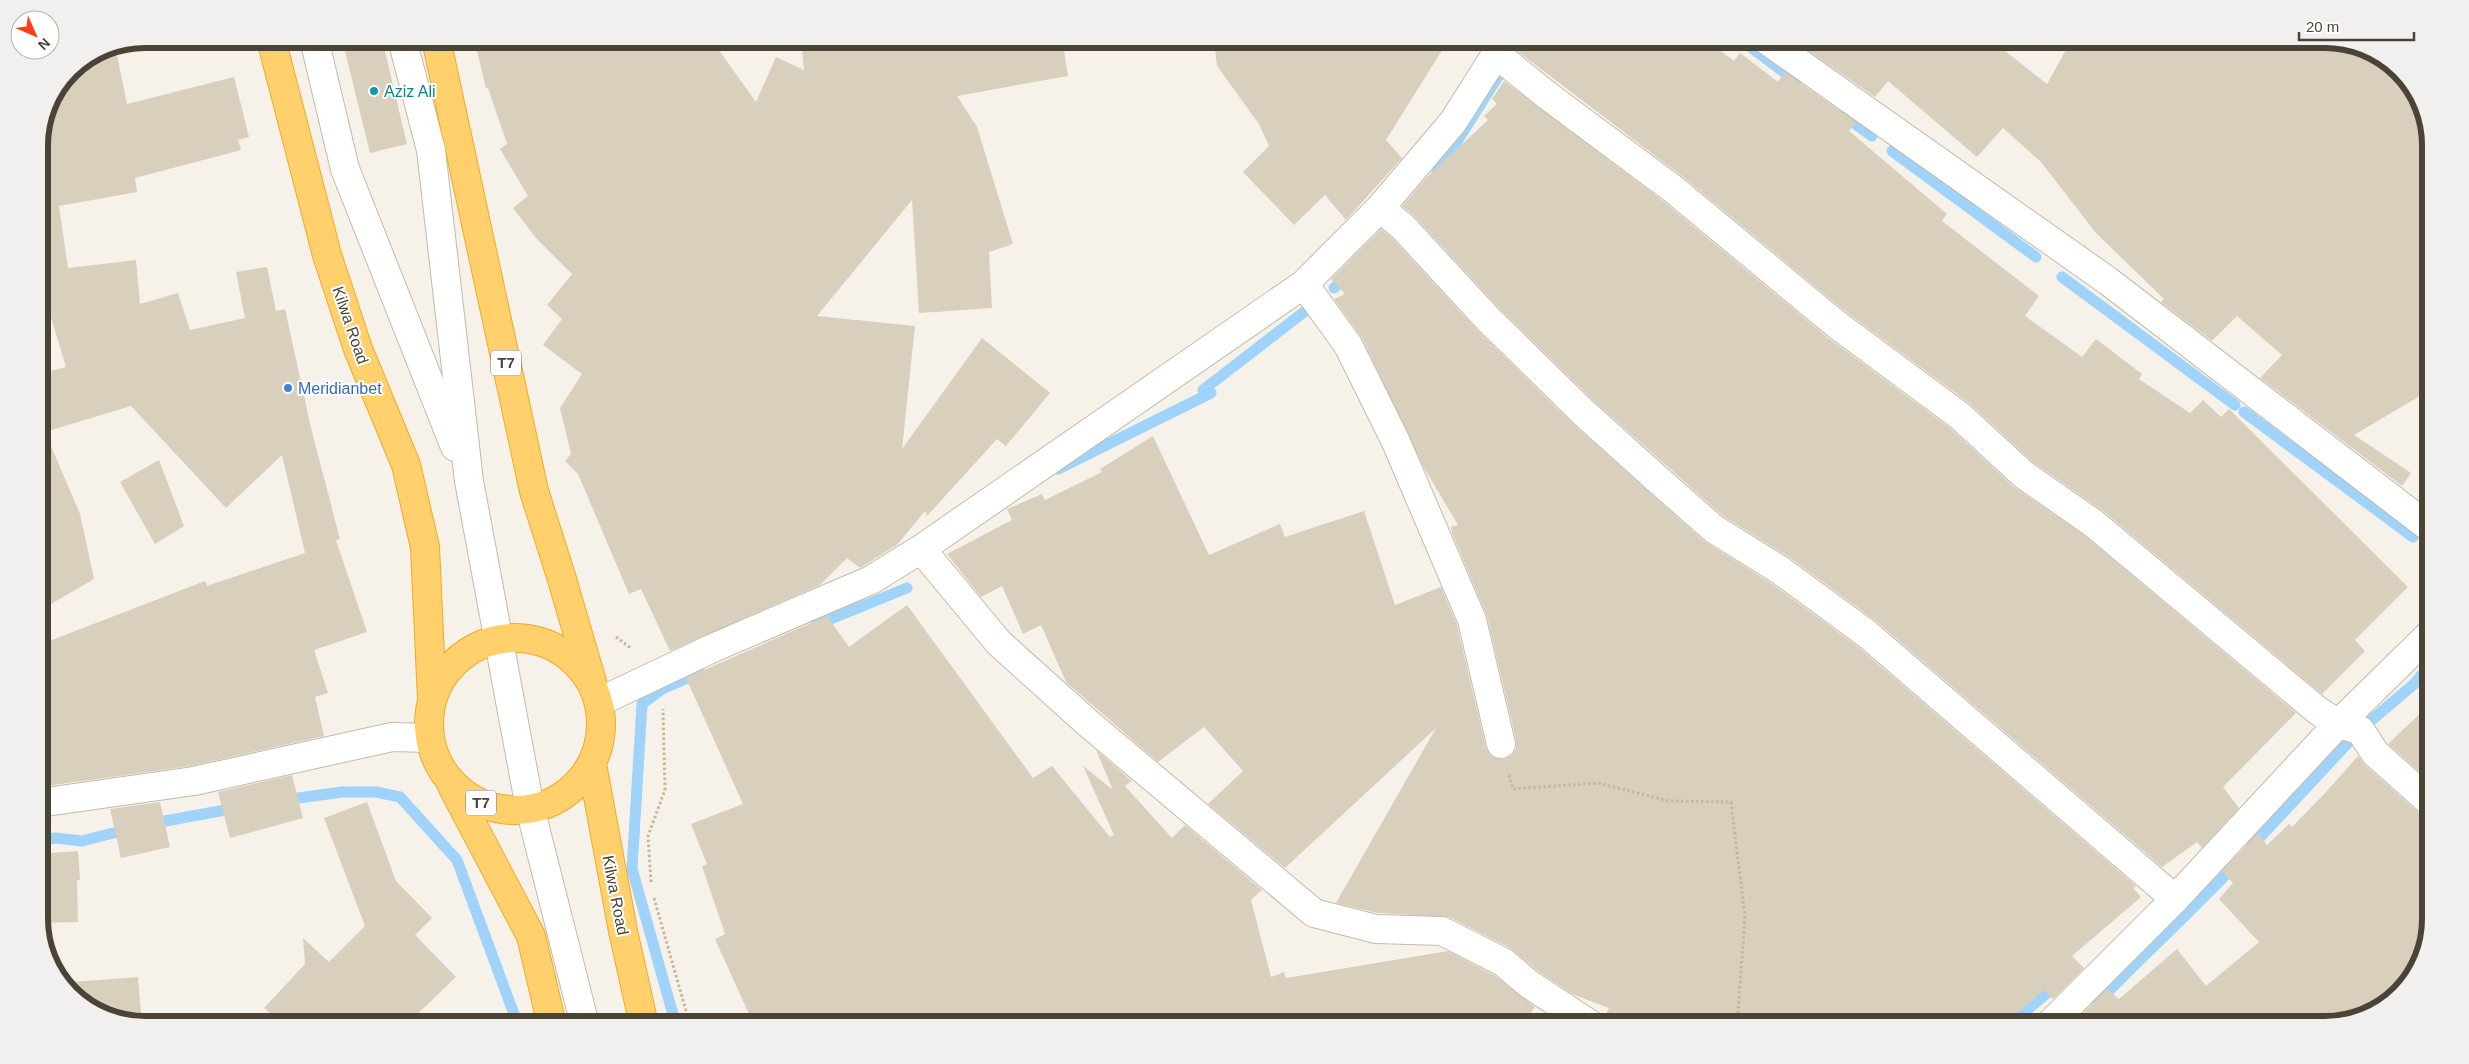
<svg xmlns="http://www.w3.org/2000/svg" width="2469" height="1064" viewBox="0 0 2469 1064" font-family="Arial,sans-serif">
<rect width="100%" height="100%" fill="#f6f2e9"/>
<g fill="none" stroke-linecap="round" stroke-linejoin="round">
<path stroke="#9fd3f9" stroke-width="11" d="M 1736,39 L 1739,41 L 1740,39
M 1752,48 L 1796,81
M 1843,115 L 1872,136
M 1892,151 L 2036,257
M 1437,173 L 1504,67
M 2062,277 L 2235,405
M 1334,288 L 1348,275
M 1203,390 L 1317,302
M 2244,412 L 2413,537
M 1058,469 L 1211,393
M 816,625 L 907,588
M 284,800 L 342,792 L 376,792 L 400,797 L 457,860 L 518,1025
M 149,824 L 236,808
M 39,841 L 55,838 L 82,841 L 129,829
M 2251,847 L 2360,730 L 2414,684 L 2430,665
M 2098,1002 C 2143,955 2191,912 2235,865
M 676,1025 L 632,869 L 642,704 L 662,689 L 700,673
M 2009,1025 L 2059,983"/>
</g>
<path fill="#d9cfbd" d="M 342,39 L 382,39 L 407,144 L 370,153 Z
M 474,39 L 711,39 L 756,102 L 776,57 L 804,70 L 801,39 L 1062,39 L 1068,76 L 957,96 L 977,127 L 1013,244 L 989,252 L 992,308 L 919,313 L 912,200 L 817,316 L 915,326 L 902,449 L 982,338 L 1050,393 L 1006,446 L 997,439 L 927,516 L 925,511 L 897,545 L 860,568 L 847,558 L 820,585 L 670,651 L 641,589 L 629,594 L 578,474 L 565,461 L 571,454 L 560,408 L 582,374 L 543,345 L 562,319 L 547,305 L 572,274 L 536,238 L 513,208 L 528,196 L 500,149 L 507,144 L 488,88 L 486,88 Z
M 1214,39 L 1449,39 L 1386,140 L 1402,158 L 1346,220 L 1325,195 L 1294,225 L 1243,172 L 1269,146 L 1259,124 L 1217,66 Z
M 1468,39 L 1487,39 L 1480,50 L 1467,46 Z
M 1520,39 L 1705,39 L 1734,61 L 1740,53 L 1778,82 L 1785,72 L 1856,122 L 1849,131 L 1947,214 L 1942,221 L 2039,296 L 2025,316 L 2082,357 L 2096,339 L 2142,374 L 2139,379 L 2190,413 L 2203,400 L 2221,417 L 2229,409 L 2408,587 L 2355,640 L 2365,651 L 2322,694 L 2103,511 L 2034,463 L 1969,403 L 1846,312 L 1683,177 L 1517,51 Z
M 1811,39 L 1990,39 L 2047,84 L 2072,39 L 2325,39 L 2365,47 L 2409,80 L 2430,138 L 2430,390 L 2354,435 L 2411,473 L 2402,486 L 2260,378 L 2282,355 L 2237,316 L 2212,341 L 2161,302 L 2164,299 L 2096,233 L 2041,162 L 2003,128 L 1977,157 L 1888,81 L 1875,97 L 1804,48 Z
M 115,45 L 127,104 L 234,77 L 249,137 L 238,140 L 241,150 L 135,178 L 137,192 L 59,206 L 68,268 L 136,260 L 140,304 L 178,293 L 190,330 L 245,318 L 236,272 L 267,267 L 276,311 L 285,309 L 311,428 L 340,539 L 336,540 L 367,632 L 314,650 L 328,693 L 315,697 L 324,736 L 191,766 L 39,787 L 39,645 L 205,581 L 207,586 L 305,553 L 282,455 L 226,508 L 131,406 L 45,432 L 80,514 L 94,579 L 51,604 L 39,553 L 39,374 L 66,367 L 39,278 L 39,138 L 47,104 L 70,70 L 104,47 Z
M 1504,81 L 1663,201 L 1827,337 L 1950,428 L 2014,487 L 2084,535 L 2296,713 L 2223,787 L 2239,808 L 2202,848 L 2197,842 L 2162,867 L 1877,622 L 1789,557 L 1723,516 L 1595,402 L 1499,308 L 1414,216 L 1402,206 L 1426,178 L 1488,120 L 1484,116 L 1497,104 L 1492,99 Z
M 1381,229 L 1392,238 L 1477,330 L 1573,424 L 1704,541 L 1771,583 L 1857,646 L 2136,886 L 2133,888 L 2141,897 L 2072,956 L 2084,968 L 2053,999 L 2044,990 L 2004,1025 L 1607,1025 L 1604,1017 L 1609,1008 L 1572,994 L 1538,971 L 1510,948 L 1449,917 L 1378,913 L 1336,903 L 1436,728 L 1285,868 L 1208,804 L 1243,771 L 1204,727 L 1158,762 L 1066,682 L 1041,625 L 1023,634 L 1002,586 L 981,597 L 947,554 L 1012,520 L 1007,509 L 1042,494 L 1045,500 L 1102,472 L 1100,469 L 1153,436 L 1209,555 L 1280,524 L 1285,537 L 1364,511 L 1395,605 L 1441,587 L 1457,625 L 1486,748 L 1490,755 L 1497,759 L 1504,759 L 1511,756 L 1516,749 L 1516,740 L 1487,616 L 1452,533 L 1451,527 L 1458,525 L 1423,466 L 1362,338 L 1334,299 L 1345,294 L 1331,279 Z
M 159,460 L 184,526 L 155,544 L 120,482 Z
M 907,605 L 1033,778 L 1052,766 L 1110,837 L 1114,835 L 1083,766 L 1113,790 L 1096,750 L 1132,781 L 1125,786 L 1172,838 L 1185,825 L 1262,890 L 1251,900 L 1271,977 L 1284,972 L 1286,978 L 1448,951 L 1494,975 L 1535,1007 L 1521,1025 L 754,1025 L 715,939 L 725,934 L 702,866 L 707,864 L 691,824 L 743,804 L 686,678 L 827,616 L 849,647 Z
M 2430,704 L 2430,781 L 2388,744 Z
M 2358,756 L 2365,765 L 2420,814 L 2430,817 L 2430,920 L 2422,960 L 2384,1007 L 2325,1025 L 2077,1025 L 2074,1022 L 2107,989 L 2119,999 L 2177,949 L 2206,986 L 2259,942 L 2219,899 L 2233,883 L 2222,871 L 2258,833 L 2267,845 L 2289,824 L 2292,827 L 2327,791 Z
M 292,775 L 303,818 L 230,838 L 218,792 Z
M 160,802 L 170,847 L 121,858 L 110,809 Z
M 367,802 L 396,881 L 432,918 L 415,935 L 456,977 L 406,1025 L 283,1025 L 264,1008 L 305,964 L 303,938 L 329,962 L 365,926 L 324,818 Z
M 78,851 L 80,880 L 77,880 L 78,922 L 39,923 L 39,854 Z
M 138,977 L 142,1025 L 104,1017 L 60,983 Z"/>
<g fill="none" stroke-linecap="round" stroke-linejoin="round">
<defs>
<path id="minor" d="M 314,39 L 345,169 L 455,447
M 402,39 L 431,150 L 469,481 L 530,808 L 585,1025
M 1765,39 L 2108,281 L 2430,528
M 1497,55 L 1548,96 L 1673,189 L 1836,324 L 1960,416 L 2024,475 L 2093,523 L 2317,710 L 2338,724 L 2360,730 L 2375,753 L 2430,802
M 1380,208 L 1403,227 L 1488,319 L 1584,413 L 1656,478 L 1714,529 L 1780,570 L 1867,634 L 2175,899
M 1304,284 L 1348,345 L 1396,442 L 1472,620 L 1501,744
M 921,549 L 999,643 L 1089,724 L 1314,913 L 1376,929 L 1442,931 L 1503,962 L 1529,984 L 1591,1025
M 599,702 L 715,647 L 871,580 L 921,549 L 1304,284 L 1380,208 L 1453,122 L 1505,40
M 39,803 L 194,781 L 392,737 L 430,738
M 2049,1025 L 2175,899 L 2338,724 L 2430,634"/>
<path id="highway" d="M 271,39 L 327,255 L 358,349 L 406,465 L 425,547 L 432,700
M 436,39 L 534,491 L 561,576 L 592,682
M429 724a86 86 0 1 1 172 0a86 86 0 1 1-172 0Z
M 592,764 L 623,931 L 644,1025
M 452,786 L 531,936 L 552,1025"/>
</defs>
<use href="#minor" stroke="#c3bbaa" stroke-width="30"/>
<use href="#highway" stroke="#f0aa29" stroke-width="30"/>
<path stroke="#c7b799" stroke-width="3" stroke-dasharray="2.5 2.5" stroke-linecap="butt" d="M 616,637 L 632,649
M 1509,775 L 1513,789 L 1598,783 L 1669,801 L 1731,802 L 1745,917 L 1737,1025
M 651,882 L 648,836 L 665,790 L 663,709
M 654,898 L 690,1025"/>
<use href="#minor" stroke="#fff" stroke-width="28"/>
<use href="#highway" stroke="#ffd06b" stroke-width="28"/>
</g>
<circle fill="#0f9aa8" stroke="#fff" stroke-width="2" cx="374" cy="91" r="5"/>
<circle fill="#3f7fe0" stroke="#fff" stroke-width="2" cx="288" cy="388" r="5"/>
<g text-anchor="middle" stroke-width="4" stroke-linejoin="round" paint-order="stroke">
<g fill="#fff" stroke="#817b72" stroke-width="1">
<rect x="491" y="350.5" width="30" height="25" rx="4"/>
<rect x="466" y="790.5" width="30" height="25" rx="4"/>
</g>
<g font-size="15" font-weight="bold" fill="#4b4336">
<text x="506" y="368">T7</text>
<text x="481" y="808">T7</text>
</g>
<g font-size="16" fill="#0d838f" stroke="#fff" text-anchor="start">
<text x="384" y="97">Aziz Ali</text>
</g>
<g font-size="16" fill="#4b4336" stroke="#fff">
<text transform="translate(351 325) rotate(71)" y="6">Kilwa Road</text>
<text transform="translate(616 895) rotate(79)" y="6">Kilwa Road</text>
</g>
<g font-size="16" fill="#366cbe" stroke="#fff" text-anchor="start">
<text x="298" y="394">Meridianbet</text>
</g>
</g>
<path d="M0 0H2469V1064H0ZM145 48H2325A97 97 0 0 1 2422 145V919A97 97 0 0 1 2325 1016H145A97 97 0 0 1 48 919V145A97 97 0 0 1 145 48Z" fill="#f1f0ef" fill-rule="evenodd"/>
<path fill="none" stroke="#4b4336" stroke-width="6" d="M145 48H2325A97 97 0 0 1 2422 145V919A97 97 0 0 1 2325 1016H145A97 97 0 0 1 48 919V145A97 97 0 0 1 145 48Z"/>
<g transform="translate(35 35) rotate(135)"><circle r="24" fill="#ffffff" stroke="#b7b4af"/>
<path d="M0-4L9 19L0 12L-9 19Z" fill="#ff3d17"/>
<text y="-8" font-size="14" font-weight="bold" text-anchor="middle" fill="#4b4336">N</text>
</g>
<path d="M2299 32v8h115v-8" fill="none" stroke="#4b4336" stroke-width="2.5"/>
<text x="2306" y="32" font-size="15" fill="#4b4336" stroke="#ffffff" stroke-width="4" paint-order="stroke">20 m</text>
</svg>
